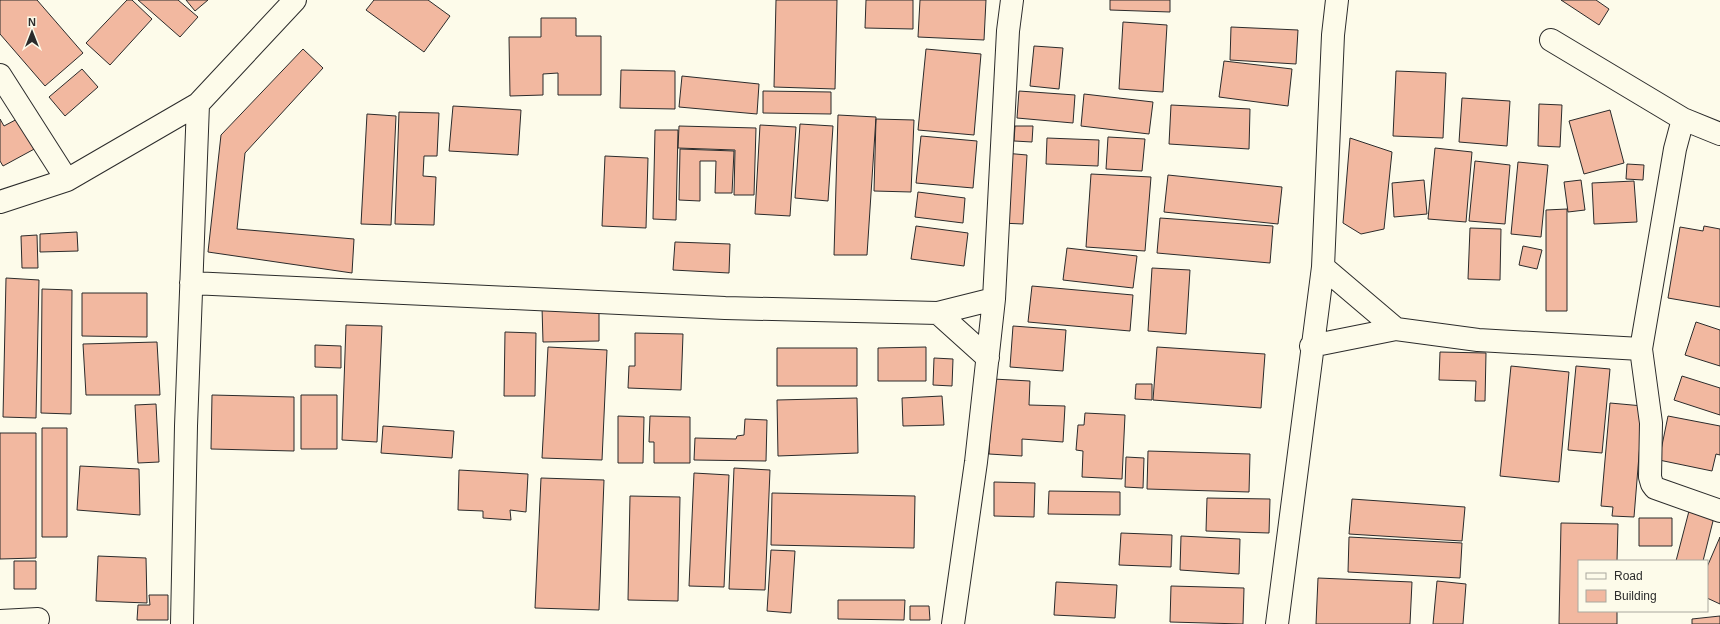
<svg xmlns="http://www.w3.org/2000/svg" width="1720" height="624" viewBox="0 0 1720 624" font-family="Arial,sans-serif">
<rect width="100%" height="100%" fill="#fdfbea"/>
<path fill="#f2b8a0" stroke="#2b2b2b" d="M 0,0 L 37,0 L 83,53 L 45,86 L 0,34 Z
M 127,0 L 132,0 L 152,19 L 110,65 L 86,43 Z
M 138,0 L 178,0 L 198,17 L 180,37 Z
M 186,0 L 208,0 L 195,11 Z
M 374,0 L 428,0 L 450,16 L 424,52 L 366,10 Z
M 776,0 L 837,0 L 835,89 L 774,87 Z
M 866,0 L 913,0 L 913,29 L 865,28 Z
M 920,0 L 986,0 L 984,40 L 918,37 Z
M 1110,0 L 1170,0 L 1170,12 L 1110,10 Z
M 1561,0 L 1596,0 L 1609,9 L 1599,25 Z
M 541,18 L 576,18 L 576,36 L 601,36 L 601,95 L 558,95 L 558,73 L 543,74 L 543,95 L 510,96 L 509,37 L 541,37 Z
M 1123,22 L 1167,25 L 1163,92 L 1119,89 Z
M 1231,27 L 1298,30 L 1296,64 L 1230,60 Z
M 1034,46 L 1063,48 L 1059,89 L 1030,86 Z
M 303,49 L 323,68 L 245,153 L 237,229 L 354,239 L 352,273 L 208,252 L 221,135 Z
M 926,49 L 981,54 L 974,135 L 918,130 Z
M 1224,61 L 1292,69 L 1288,106 L 1219,97 Z
M 82,69 L 98,87 L 65,116 L 49,97 Z
M 621,70 L 675,71 L 675,109 L 620,108 Z
M 1396,71 L 1446,73 L 1443,138 L 1393,136 Z
M 682,76 L 759,84 L 757,114 L 679,107 Z
M 763,91 L 831,92 L 831,114 L 763,113 Z
M 1019,91 L 1075,95 L 1073,123 L 1017,118 Z
M 1084,94 L 1153,102 L 1149,134 L 1081,126 Z
M 1462,98 L 1510,101 L 1507,146 L 1459,142 Z
M 1539,104 L 1562,105 L 1560,147 L 1538,146 Z
M 1171,105 L 1250,109 L 1249,149 L 1169,144 Z
M 453,106 L 521,110 L 518,155 L 449,151 Z
M 1610,110 L 1624,163 L 1584,174 L 1569,121 Z
M 399,112 L 439,113 L 437,156 L 424,156 L 423,176 L 436,177 L 434,225 L 395,224 Z
M 367,114 L 396,116 L 391,225 L 361,224 Z
M 838,115 L 876,117 L 867,255 L 834,255 Z
M 21,117 L 38,147 L 3,166 L 0,161 L 0,119 L 4,126 Z
M 876,119 L 914,120 L 911,192 L 874,191 Z
M 800,124 L 833,126 L 828,201 L 795,198 Z
M 760,125 L 796,127 L 790,216 L 755,214 Z
M 679,126 L 756,128 L 754,195 L 734,195 L 735,150 L 678,148 Z
M 1015,126 L 1033,126 L 1032,142 L 1014,141 Z
M 655,130 L 678,130 L 676,220 L 653,219 Z
M 921,136 L 977,141 L 973,188 L 916,183 Z
M 1108,137 L 1145,139 L 1142,171 L 1106,169 Z
M 1047,138 L 1099,140 L 1098,166 L 1046,164 Z
M 1350,138 L 1392,152 L 1384,229 L 1361,234 L 1343,223 Z
M 1435,148 L 1472,152 L 1466,222 L 1428,219 Z
M 680,149 L 734,151 L 732,193 L 715,193 L 716,161 L 700,161 L 700,201 L 679,200 Z
M 1004,153 L 1027,155 L 1023,224 L 1000,223 Z
M 605,156 L 648,158 L 646,228 L 602,226 Z
M 1475,161 L 1510,165 L 1505,224 L 1469,221 Z
M 1518,162 L 1548,165 L 1541,237 L 1511,234 Z
M 1627,164 L 1644,165 L 1643,180 L 1626,179 Z
M 1091,174 L 1151,177 L 1145,251 L 1086,247 Z
M 1168,175 L 1282,187 L 1278,224 L 1164,212 Z
M 1424,180 L 1427,214 L 1394,217 L 1392,183 Z
M 1581,180 L 1585,210 L 1568,212 L 1564,182 Z
M 1634,181 L 1637,222 L 1594,224 L 1592,183 Z
M 918,192 L 965,198 L 963,223 L 915,217 Z
M 1567,209 L 1567,311 L 1546,311 L 1546,210 Z
M 1160,218 L 1273,226 L 1270,263 L 1157,253 Z
M 916,226 L 968,233 L 964,266 L 911,259 Z
M 1704,226 L 1720,229 L 1720,307 L 1668,298 L 1680,227 L 1703,231 Z
M 1470,228 L 1501,229 L 1500,280 L 1468,279 Z
M 77,232 L 78,251 L 40,252 L 40,234 Z
M 37,235 L 38,268 L 22,268 L 21,236 Z
M 675,242 L 730,244 L 729,273 L 673,270 Z
M 1523,246 L 1542,250 L 1537,269 L 1519,265 Z
M 1067,248 L 1137,256 L 1133,288 L 1063,280 Z
M 1152,268 L 1190,270 L 1186,334 L 1148,331 Z
M 6,278 L 39,280 L 36,418 L 3,417 Z
M 1032,286 L 1133,295 L 1130,331 L 1028,322 Z
M 42,289 L 72,290 L 71,414 L 41,413 Z
M 82,293 L 147,293 L 147,337 L 82,336 Z
M 599,305 L 599,341 L 543,342 L 542,307 Z
M 1696,322 L 1720,330 L 1720,366 L 1685,355 Z
M 346,325 L 382,326 L 377,442 L 342,440 Z
M 1013,326 L 1066,330 L 1063,371 L 1010,367 Z
M 505,332 L 536,333 L 535,396 L 504,396 Z
M 635,333 L 683,334 L 681,390 L 628,388 L 629,366 L 635,366 Z
M 157,342 L 160,395 L 86,395 L 83,344 Z
M 315,345 L 341,346 L 341,368 L 315,367 Z
M 548,347 L 607,350 L 602,460 L 542,458 Z
M 926,347 L 926,381 L 878,381 L 878,348 Z
M 1157,347 L 1265,354 L 1261,408 L 1153,400 Z
M 777,348 L 857,348 L 857,386 L 777,386 Z
M 1440,352 L 1486,353 L 1485,401 L 1475,401 L 1476,381 L 1439,380 Z
M 934,358 L 953,359 L 952,386 L 933,385 Z
M 1511,366 L 1569,372 L 1559,482 L 1500,476 Z
M 1576,366 L 1610,369 L 1602,453 L 1568,450 Z
M 1682,376 L 1720,388 L 1720,415 L 1674,400 Z
M 993,379 L 1030,381 L 1029,405 L 1065,406 L 1063,442 L 1022,439 L 1022,456 L 989,454 Z
M 1136,384 L 1152,384 L 1152,400 L 1135,399 Z
M 212,395 L 294,397 L 294,451 L 211,449 Z
M 301,395 L 337,395 L 337,449 L 301,449 Z
M 942,396 L 944,425 L 903,426 L 902,398 Z
M 857,398 L 858,453 L 778,456 L 777,400 Z
M 1610,403 L 1643,406 L 1634,517 L 1612,516 L 1613,507 L 1601,506 Z
M 156,404 L 159,462 L 138,463 L 135,405 Z
M 1085,413 L 1125,415 L 1122,479 L 1082,477 L 1083,451 L 1076,450 L 1078,425 L 1084,425 Z
M 618,416 L 644,417 L 643,463 L 618,463 Z
M 650,416 L 690,417 L 690,463 L 654,463 L 654,442 L 649,442 Z
M 1668,416 L 1720,426 L 1720,455 L 1716,454 L 1712,471 L 1659,460 Z
M 745,419 L 767,420 L 766,461 L 694,460 L 695,438 L 736,439 L 737,436 L 744,435 Z
M 383,426 L 454,431 L 452,458 L 381,453 Z
M 42,428 L 67,428 L 67,537 L 42,537 Z
M 0,433 L 36,433 L 36,558 L 0,559 Z
M 1148,451 L 1250,454 L 1249,492 L 1147,489 Z
M 1126,457 L 1144,458 L 1143,488 L 1125,487 Z
M 80,466 L 139,469 L 140,515 L 77,510 Z
M 734,468 L 770,470 L 765,590 L 729,589 Z
M 459,470 L 528,474 L 526,512 L 510,510 L 511,520 L 483,518 L 483,511 L 458,510 Z
M 694,473 L 729,475 L 724,587 L 689,586 Z
M 541,478 L 604,480 L 599,610 L 535,608 Z
M 994,482 L 1035,483 L 1034,517 L 994,516 Z
M 1049,491 L 1120,492 L 1120,515 L 1048,514 Z
M 772,493 L 915,496 L 914,548 L 771,545 Z
M 630,496 L 680,497 L 678,601 L 628,600 Z
M 1207,498 L 1270,499 L 1269,533 L 1206,531 Z
M 1352,499 L 1465,507 L 1462,541 L 1349,534 Z
M 1689,511 L 1714,517 L 1703,561 L 1676,561 Z
M 1639,518 L 1672,518 L 1672,546 L 1639,546 Z
M 1561,523 L 1618,524 L 1617,561 L 1579,561 L 1579,611 L 1617,611 L 1617,624 L 1559,624 Z
M 1121,533 L 1172,535 L 1171,567 L 1119,565 Z
M 1181,536 L 1240,539 L 1239,574 L 1180,570 Z
M 1349,537 L 1462,543 L 1460,578 L 1348,572 Z
M 1720,537 L 1720,604 L 1707,598 L 1707,567 Z
M 771,550 L 795,551 L 791,613 L 767,611 Z
M 98,556 L 146,558 L 147,603 L 96,601 Z
M 14,561 L 36,561 L 36,589 L 14,589 Z
M 1318,578 L 1412,582 L 1410,624 L 1316,624 Z
M 1437,581 L 1466,584 L 1463,624 L 1433,624 Z
M 1056,582 L 1117,585 L 1115,618 L 1054,615 Z
M 1171,586 L 1244,588 L 1243,624 L 1170,622 Z
M 149,595 L 168,595 L 168,620 L 137,620 L 138,605 L 150,605 Z
M 838,600 L 905,600 L 904,620 L 838,619 Z
M 910,606 L 929,606 L 930,620 L 910,620 Z
M 1720,616 L 1720,624 L 1692,624 L 1692,619 Z"/>
<g fill="none" stroke-linecap="round" stroke-linejoin="round">
<defs>
<path id="minor" d="M 1551,40 L 1683,119 L 1720,134
M 0,75 L 67,180
M 1683,119 L 1675,149 L 1641,349 L 1651,423 L 1650,477 L 1652,484 L 1655,488 L 1720,511
M 0,202 L 67,180 L 198,104 L 295,0
M 1323,267 L 1396,329
M 191,283 L 725,308 L 938,313 L 994,299
M 938,313 L 988,358
M 1311,346 L 1396,329 L 1478,340 L 1641,349
M 0,621 L 38,619
M 182,624 L 186,426 L 198,104
M 953,624 L 976,462 L 994,299 L 1008,31 L 1012,0
M 1277,624 L 1323,267 L 1333,35 L 1337,0"/>
</defs>
<use href="#minor" stroke="#2b2b2b" stroke-width="24"/>
<use href="#minor" stroke="#fdfbea" stroke-width="22"/>
</g>
<rect x="1578" y="560" width="130" height="52" fill="#fdfbea" stroke="#a9a89e"/>
<rect x="1586" y="573" width="20" height="6" fill="#fdfbea" stroke="#a9a89e"/>
<text x="1614" y="580" font-size="12" fill="#2b2b2b">Road</text>
<rect x="1586" y="590" width="20" height="12" fill="#f2b8a0" stroke="#a9a89e"/>
<text x="1614" y="600" font-size="12" fill="#2b2b2b">Building</text>
<g transform="translate(32 32)" stroke="#fdfbea" stroke-width="3" paint-order="stroke">
<path d="M0-3L7 15L0 10L-7 15Z" fill="#2b2b2b"/>
<text y="-6" font-size="11" font-weight="bold" text-anchor="middle" fill="#2b2b2b">N</text>
</g>
</svg>
